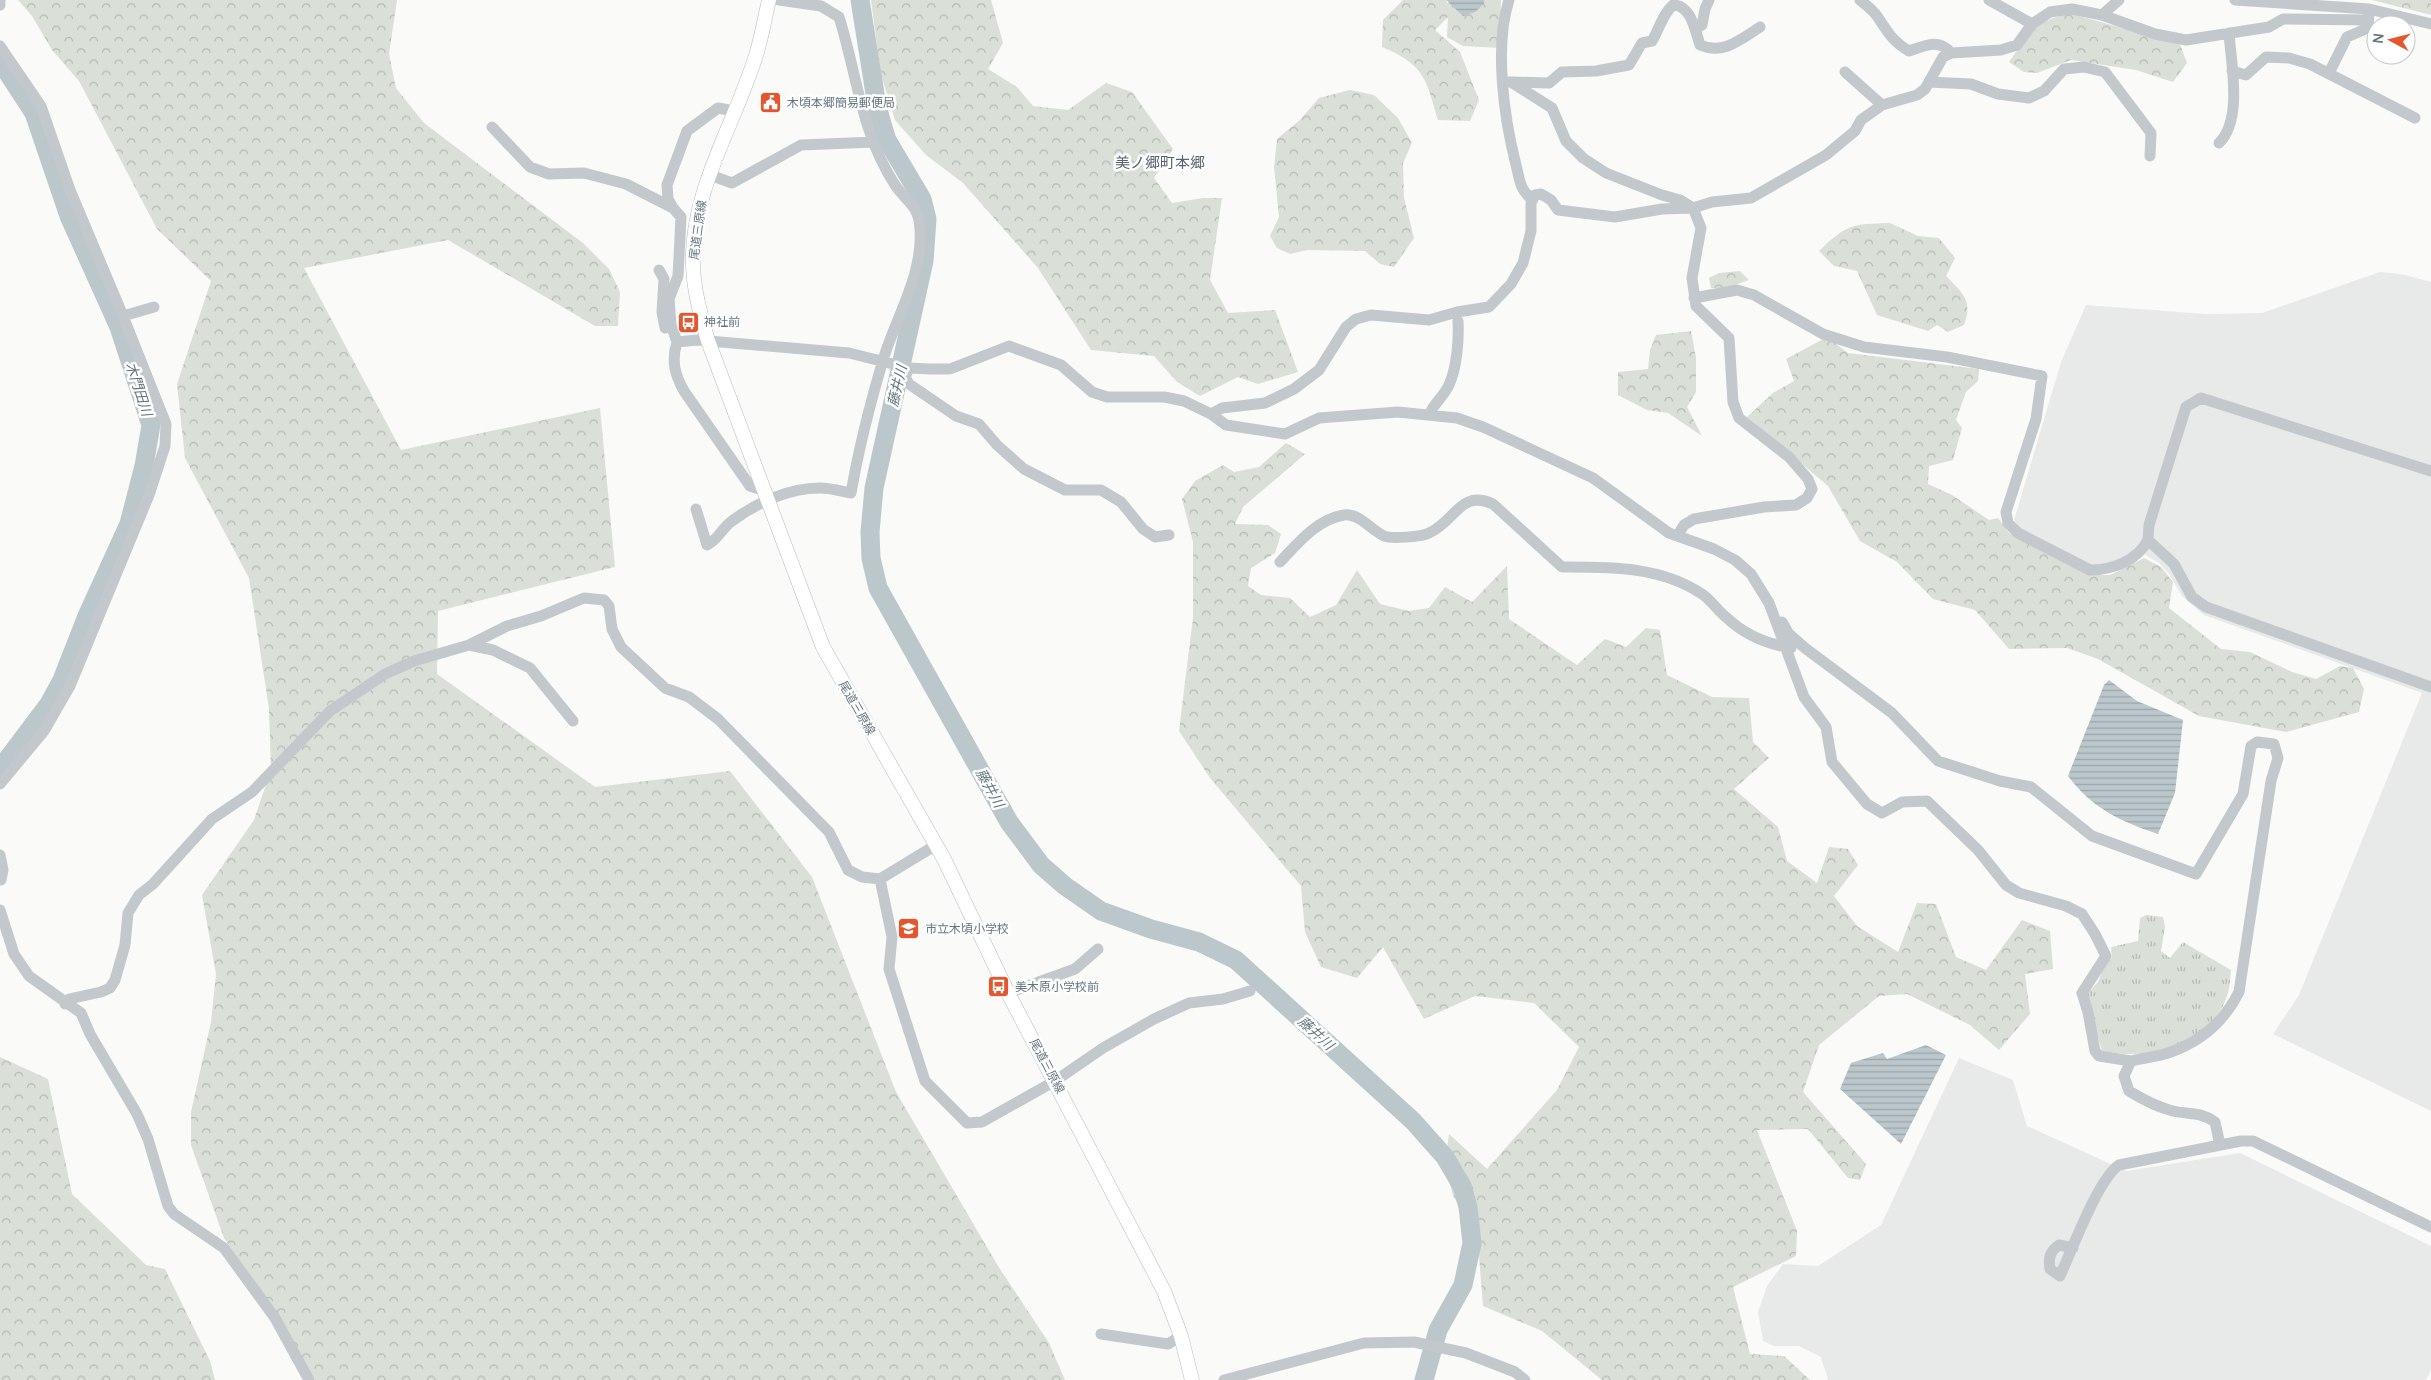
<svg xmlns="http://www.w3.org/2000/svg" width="2431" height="1380" viewBox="0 0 2431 1380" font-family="Manrope,'Noto Sans JP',sans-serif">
<defs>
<pattern id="grass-tufts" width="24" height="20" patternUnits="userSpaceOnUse" patternTransform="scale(1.25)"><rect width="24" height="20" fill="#dadfd7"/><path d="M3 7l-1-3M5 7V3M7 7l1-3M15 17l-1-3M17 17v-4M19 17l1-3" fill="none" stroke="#b4b9b4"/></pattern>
<pattern id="forest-crowns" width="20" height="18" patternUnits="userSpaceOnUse" patternTransform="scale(1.25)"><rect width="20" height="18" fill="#dadfd7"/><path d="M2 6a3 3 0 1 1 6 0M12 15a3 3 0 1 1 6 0" fill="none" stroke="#b4b9b4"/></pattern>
<pattern id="water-rules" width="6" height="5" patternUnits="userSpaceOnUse" patternTransform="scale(1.25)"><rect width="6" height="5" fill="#bbc7cb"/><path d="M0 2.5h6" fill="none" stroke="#9ca6aa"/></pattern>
</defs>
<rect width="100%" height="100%" fill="#fafaf8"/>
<path fill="#e8e9e9" d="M 2380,272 L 2401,274 L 2431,282 L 2431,1111 L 2273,1034 L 2299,995 L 2422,693 L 2204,615 L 2182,596 L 2169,574 L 2159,563 L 2136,549 L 2115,563 L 2090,566 L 2023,532 L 2014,520 L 2061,362 L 2086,305 L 2205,314 L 2262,313 Z
M 1959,1058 L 2013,1080 L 2027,1126 L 2126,1171 L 2240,1153 L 2431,1246 L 2431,1370 L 2426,1380 L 1828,1380 L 1821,1357 L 1799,1346 L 1774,1346 L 1763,1341 L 1758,1312 L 1767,1286 L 1783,1264 L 1818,1266 L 1881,1225 Z"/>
<path fill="url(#grass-tufts)" d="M 2146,915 L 2163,917 L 2165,927 L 2161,951 L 2170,958 L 2183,942 L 2231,970 C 2230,977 2230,986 2228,993 C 2217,1034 2167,1054 2129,1054 C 2120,1054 2110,1052 2102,1051 L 2086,995 L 2098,982 L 2105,964 L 2112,958 L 2111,947 L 2138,941 L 2140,918 Z"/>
<path fill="url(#forest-crowns)" d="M 18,0 L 397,0 L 389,54 L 396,88 L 424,123 L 583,243 L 609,269 L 620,292 L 618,326 L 595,326 L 448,240 L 304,268 L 401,450 L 600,408 L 615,567 L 438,611 L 437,674 L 595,787 L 730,771 L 812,877 L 896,1092 L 998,1266 L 1049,1343 L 1065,1380 L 315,1380 L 285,1326 L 224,1238 L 191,1145 L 191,1112 L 211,1022 L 216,974 L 202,895 L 254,820 L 271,770 L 269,709 L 249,578 L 185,458 L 177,384 L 211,281 L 157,229 L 79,81 L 52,50 L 32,16 Z
M 871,0 L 991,0 L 1003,43 L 988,69 L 1017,87 L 1033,106 L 1068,110 L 1106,83 L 1132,92 L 1173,149 L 1154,178 L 1172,203 L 1203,198 L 1222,198 L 1210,280 L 1228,313 L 1275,310 L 1298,372 L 1258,384 L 1238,377 L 1200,396 L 1177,382 L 1154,356 L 1091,350 L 1038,268 L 963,183 L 926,155 L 895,120 L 881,75 Z
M 1403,0 L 1446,0 L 1447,3 L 1484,4 L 1484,0 L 1501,0 L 1499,48 L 1463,46 L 1447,37 L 1448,17 L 1435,30 L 1460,52 L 1479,100 L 1470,121 L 1438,120 C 1426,79 1425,65 1382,47 L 1383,20 Z
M 2372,0 L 2431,0 L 2431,15 Z
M 2072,14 L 2180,44 L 2187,63 L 2173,82 L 2136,70 L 2071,60 L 2037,73 L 2024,72 L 2009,62 C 2030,33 2034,19 2072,14 Z
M 1350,90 L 1374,95 L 1398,118 L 1412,143 L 1403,163 L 1404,198 L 1414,238 L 1394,267 L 1380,264 L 1365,251 L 1307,250 L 1290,254 L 1277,248 L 1270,236 L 1279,217 L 1274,167 L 1277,139 L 1301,119 L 1319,98 Z
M 1890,223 L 1918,236 L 1939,238 L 1955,258 L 1946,276 C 1963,293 1973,301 1964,325 L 1948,332 L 1937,325 L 1928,331 L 1877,315 L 1857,271 L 1834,266 L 1819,251 C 1847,224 1852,224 1890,223 Z
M 1740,271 L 1749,280 L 1726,288 L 1711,288 L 1709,278 L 1719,273 Z
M 1691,331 L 1696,358 L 1696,392 L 1687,407 L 1702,436 L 1668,413 L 1647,410 L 1618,395 L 1618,372 L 1648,369 L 1650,350 L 1656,335 Z
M 1827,337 L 1848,353 L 1979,369 L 1978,381 L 1966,392 L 1956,420 L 1962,428 L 1953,460 L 1929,466 L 1928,484 L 1952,495 L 1989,520 L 1998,518 L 2009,533 L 2090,575 L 2110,575 L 2144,558 L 2161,567 L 2173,582 L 2169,608 L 2221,649 L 2250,652 L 2292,672 L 2316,679 L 2340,666 L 2353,668 L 2364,689 L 2359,712 L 2286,732 L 2199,716 L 2098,659 L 2067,648 L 2009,649 L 1975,610 L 1933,599 L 1897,562 L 1860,541 L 1828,486 L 1747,417 L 1773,393 L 1794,381 L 1786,359 Z
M 1286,443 L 1305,454 L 1243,507 L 1235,524 L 1268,525 L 1281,534 L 1275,553 L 1251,568 L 1248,586 L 1261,595 L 1290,598 L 1310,617 L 1336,605 L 1357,570 L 1380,604 L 1409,611 L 1429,608 L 1445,587 L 1472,602 L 1507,566 L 1509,619 L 1577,665 L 1605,639 L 1626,647 L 1646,628 L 1660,630 L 1667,675 L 1712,697 L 1749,698 L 1753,742 L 1769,758 L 1734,789 L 1778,827 L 1787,861 L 1817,883 L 1829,847 L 1848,849 L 1858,865 L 1834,896 L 1857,926 L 1898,952 L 1917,903 L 1936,904 L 1956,957 L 1986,970 L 2022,920 L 2050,931 L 2053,969 L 2025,974 L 2030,1014 L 1999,1050 L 1970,1025 L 1907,994 L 1879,996 L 1819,1045 L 1803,1092 L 1866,1164 L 1860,1180 L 1848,1178 L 1808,1129 L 1757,1130 L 1797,1231 L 1796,1256 L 1733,1287 L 1750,1354 L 1784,1356 L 1810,1380 L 1602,1380 L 1542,1331 L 1483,1306 L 1477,1231 L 1453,1196 L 1445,1166 L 1449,1134 L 1487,1169 L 1557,1090 L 1579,1047 L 1534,1003 L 1475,996 L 1424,1019 L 1383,947 L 1357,978 L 1321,967 L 1305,932 L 1301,886 L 1210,778 L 1179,731 L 1193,618 L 1193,542 L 1182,499 L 1195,481 L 1223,465 L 1234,472 L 1259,467 Z
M 0,1057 L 48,1079 L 72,1194 L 146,1265 L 165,1269 L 210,1361 L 215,1380 L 0,1380 Z"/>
<path fill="url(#water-rules)" d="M 1446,0 L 1484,0 L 1484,4 L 1475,12 L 1463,16 Z
M 2109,680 L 2137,701 L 2183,720 L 2175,793 L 2158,834 C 2120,821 2093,809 2068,776 L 2104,685 Z
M 1926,1045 L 1946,1055 L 1901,1144 L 1840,1089 L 1851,1063 L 1883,1053 L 1887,1059 Z"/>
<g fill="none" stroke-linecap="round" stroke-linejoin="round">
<path stroke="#bbc7cb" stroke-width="19" d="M 860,0 L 877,106 L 882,124 L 887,140 L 922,199 L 927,219 L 924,261 L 874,488 L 870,532 L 871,558 L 878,588 L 1009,822 L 1041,865 L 1065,886 L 1101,911 L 1151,929 L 1199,942 L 1236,960 L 1413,1121 L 1445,1157 L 1462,1186 L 1468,1207 L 1472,1243 L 1463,1285 L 1438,1330 L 1424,1380
M 0,61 L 34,113 L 69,216 L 119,327 L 151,425 L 144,466 L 129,524 L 87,616 L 62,680 L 49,704 L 0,769"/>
<defs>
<path id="major" d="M 769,0 C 765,17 762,35 757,52 C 736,123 690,190 693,266 C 694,292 701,316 708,341 L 823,647 L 944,859 L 1008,993 L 1164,1291 L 1181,1336 L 1192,1380"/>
</defs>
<use href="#major" stroke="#b5babe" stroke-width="15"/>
<path stroke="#c3c8cc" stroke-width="11" d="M 1509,0 C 1494,46 1504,118 1516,165 C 1518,172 1519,181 1522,187 C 1524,192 1529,196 1532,200
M 1860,0 C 1866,5 1873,10 1877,16 C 1888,32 1892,41 1909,51 C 1925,46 1939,38 1951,53
M 2235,0 L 2369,9 L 2431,24
M 0,5 L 0,0
M 2102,15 L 2119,0
M 2032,24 L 2050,12 L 2072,9 L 2102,15 L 2155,34 L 2186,40 L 2269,27 L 2283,19 L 2368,20
M 1695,29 L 1702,25 L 1705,9 L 1709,0
M 0,46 L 41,106 L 70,190 L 123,316 L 166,424 L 165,446 L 149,495 L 70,686 L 44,731 L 0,784
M 2232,71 L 2246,75 L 2266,57 L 2289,58 L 2310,64 L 2415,118
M 1845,72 L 1882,105
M 2329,73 L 2347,37 L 2368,28 L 2369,13
M 1503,82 L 1511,82 L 1552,108 L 1566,141 L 1583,158 L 1606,173 L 1662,195 L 1680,200 L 1693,208 L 1701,228 L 1692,278 L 1696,306 L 1729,338 L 1733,402 L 1739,418 L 1789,457 L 1808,479 L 1812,489 L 1807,498 L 1796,505 L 1764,507 L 1694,519 L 1684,525 L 1678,535
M 1511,82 L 1549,83 L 1562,72 L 1596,71 L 1629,65 L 1642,43 L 1652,41 C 1660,28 1662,15 1673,5 C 1691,5 1695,30 1700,45 C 1723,55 1740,40 1760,27
M 1929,82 L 1971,84 L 1998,94 L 2029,98 L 2044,91 L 2064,69 L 2084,67 L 2105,72 L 2151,133 L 2150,156
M 492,127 L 530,167 L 549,174 L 584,173 L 626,184 L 673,208 L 681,217 L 678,276 L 669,299 L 671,325 L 677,342
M 2219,143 C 2243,120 2231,63 2229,33
M 710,175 L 732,183 L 801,145 L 874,142
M 673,208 L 668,199 L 667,185 L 687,131 L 718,108 L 735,111
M 659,270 L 664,279 L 662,312 L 665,328
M 1694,298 L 1737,290 L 1754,295 L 1823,334 L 1864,347 L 1947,357 L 2042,376 L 2036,419 L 2006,512 L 2008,523 L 2018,533 L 2090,570 C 2112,570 2137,561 2148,540
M 123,316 L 154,307
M 909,368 L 905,377 L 909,384 L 956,416 L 979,424 L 997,445 L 1024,469 L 1065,490 L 1101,490 L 1121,502 L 1143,529 L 1155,537 L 1169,535
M 1211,414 L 1222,408 L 1265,403 L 1294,389 L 1319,370 L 1346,327 L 1356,319 L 1371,315 L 1429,320 L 1457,312 L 1489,307 L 1511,284 L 1523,263 L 1531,231 L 1531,203 L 1535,195 L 1541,194 L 1551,200 L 1558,210 L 1615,217 L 1662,209 L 1693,208 L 1712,202 L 1751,198 L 1826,155 L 1855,131 L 1861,120 L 1882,105 L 1917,95 L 1925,89 L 1943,57 L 1951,53 L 2001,50 L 2017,45 L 2032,24 L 1989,0
M 1429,415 C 1434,403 1444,396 1449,385 C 1457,367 1459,340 1458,321
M 2431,471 L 2201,398 L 2186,407 L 2149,525 L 2148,540 L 2174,564 L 2192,597 L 2206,607 L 2431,687
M 762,490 L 750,486 L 684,391 C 675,375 671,361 677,342 L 697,340 L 849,353 L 909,368 L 930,369 L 950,369 L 1009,346 L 1061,365 L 1092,392 L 1107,397 L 1164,397 L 1184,401 L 1211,414 L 1226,425 L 1285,434 L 1319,418 L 1398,412 L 1457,418 L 1483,427 L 1593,478 L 1669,533 L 1714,549 L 1735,560 L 1751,574 L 1769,603 L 1804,697 L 1826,727 L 1832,762 L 1867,804 L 1882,813 L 1902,802 L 1927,801 L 1978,850 L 2006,885 L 2019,893 L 2066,906 L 2082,914 L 2095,934 L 2106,956 L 2082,993 L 2088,1012 L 2095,1051 L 2099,1056 L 2131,1061
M 696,509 L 707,545 C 718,540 722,528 732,521 C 756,503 789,488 820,488 C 830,488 841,491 851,493 C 859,447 870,404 883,360 C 896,317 923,275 920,230 C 919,204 907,203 895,185 C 861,133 857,74 839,17 L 821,6 L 779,0
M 1280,562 C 1297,544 1317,519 1344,515 C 1359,513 1371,530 1384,536 C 1391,539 1422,537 1429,533 C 1456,521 1460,489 1493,504 L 1562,567 C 1610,567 1660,566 1702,594 C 1711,600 1718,611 1727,618 C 1745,635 1767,644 1791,648
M 1782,622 L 1789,634 L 1805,648 L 1892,713 L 1938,761 L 2000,781 L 2031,787 L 2092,836 L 2196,874 L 2243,794 L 2251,746 L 2257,742 L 2274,744 L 2278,758 L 2271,781 L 2239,992 C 2224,1022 2201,1042 2168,1053 C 2156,1057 2143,1058 2131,1061 L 2124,1076 L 2129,1091 C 2142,1099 2157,1107 2173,1111 C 2190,1115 2199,1111 2215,1122 L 2220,1145
M 469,645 L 507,626 L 541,616 L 584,598 L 604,600 L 609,606 L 612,629 L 621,647 L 665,688 L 689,697 L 718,719 L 829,832 L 848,870 L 862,877 L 880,879
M 936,845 L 880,879 L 892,937 L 889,969 L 925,1081 L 967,1123 L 982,1122 L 1055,1081 L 1103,1048 L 1154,1019 L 1189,1003 L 1223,999 L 1250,991
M 0,855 L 3,870 L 1,880
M 0,910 L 14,954 L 29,976 L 81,1013 L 90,1034 L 137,1114 L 148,1139 L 168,1206 L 174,1214 L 224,1248 L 275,1318 L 309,1380
M 1008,993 L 1075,969 L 1098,949
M 65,1004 L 69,999 L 101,992 L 110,988 L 115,980 L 125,945 L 128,913 L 139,895 L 153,884 L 212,819 L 252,792 L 330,711 L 385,674 L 414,661 L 469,645 L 493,650 L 530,668 L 573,721
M 2073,1248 L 2059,1245 C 2050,1251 2048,1258 2050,1269 L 2060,1276 C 2072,1250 2098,1179 2119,1165 L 2241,1141 L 2253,1141 L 2431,1227
M 1101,1334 L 1168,1344 L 1181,1336
M 1224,1380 L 1364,1343 L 1414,1342 L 1466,1353 L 1515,1372 L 1525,1380"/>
<use href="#major" stroke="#fff" stroke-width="14"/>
</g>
<defs>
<symbol id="civic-square" viewBox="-11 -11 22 22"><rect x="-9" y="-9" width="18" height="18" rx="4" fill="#e4572e" stroke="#fff"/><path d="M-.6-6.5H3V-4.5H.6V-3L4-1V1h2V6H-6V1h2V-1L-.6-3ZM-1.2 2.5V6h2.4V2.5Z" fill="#fff"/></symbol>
<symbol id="bus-square" viewBox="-11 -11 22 22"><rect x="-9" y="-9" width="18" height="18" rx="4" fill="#e4572e" stroke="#fff"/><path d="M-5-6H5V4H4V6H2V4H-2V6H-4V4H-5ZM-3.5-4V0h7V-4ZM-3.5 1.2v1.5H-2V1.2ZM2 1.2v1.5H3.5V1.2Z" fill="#fff"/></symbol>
<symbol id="school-square" viewBox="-11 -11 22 22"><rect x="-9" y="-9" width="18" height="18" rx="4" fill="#e4572e" stroke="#fff"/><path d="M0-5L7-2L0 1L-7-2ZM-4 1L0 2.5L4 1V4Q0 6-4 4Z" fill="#fff"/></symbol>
</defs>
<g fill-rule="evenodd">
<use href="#civic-square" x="758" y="90" width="25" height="25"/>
<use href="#bus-square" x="676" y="310" width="25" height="25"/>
<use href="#school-square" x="896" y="916" width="25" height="25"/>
<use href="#bus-square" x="986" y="974" width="25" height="25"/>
</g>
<g text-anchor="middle" stroke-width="5" stroke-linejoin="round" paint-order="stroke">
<g font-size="12" fill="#657683" stroke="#fff" text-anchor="start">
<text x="787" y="107">木頃本郷簡易郵便局</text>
<text x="704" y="326">神社前</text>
<text x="925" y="933">市立木頃小学校</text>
<text x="1015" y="991">美木原小学校前</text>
</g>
<g font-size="12" fill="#657683" stroke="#fff">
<text transform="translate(698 230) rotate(-82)" y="4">尾道三原線</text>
<text transform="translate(857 708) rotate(60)" y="4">尾道三原線</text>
<text transform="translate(1047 1066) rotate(62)" y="4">尾道三原線</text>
</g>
<g font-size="14" font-style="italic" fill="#60757c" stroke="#fff">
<text transform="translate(897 386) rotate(-77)" y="5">藤井川</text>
<text transform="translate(139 389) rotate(72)" y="5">木門田川</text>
<text transform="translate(990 788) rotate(61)" y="5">藤井川</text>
<text transform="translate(1316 1033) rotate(42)" y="5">藤井川</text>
</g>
<g font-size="15" fill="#57646e" stroke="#fff">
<text x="1160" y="168">美ノ郷町本郷</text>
</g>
</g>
<g transform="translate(2391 40) rotate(277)"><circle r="24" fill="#ffffff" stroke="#c1c8cd"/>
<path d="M0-4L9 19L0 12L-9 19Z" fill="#e4572e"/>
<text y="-8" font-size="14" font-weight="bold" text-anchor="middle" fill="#657683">N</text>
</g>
</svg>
